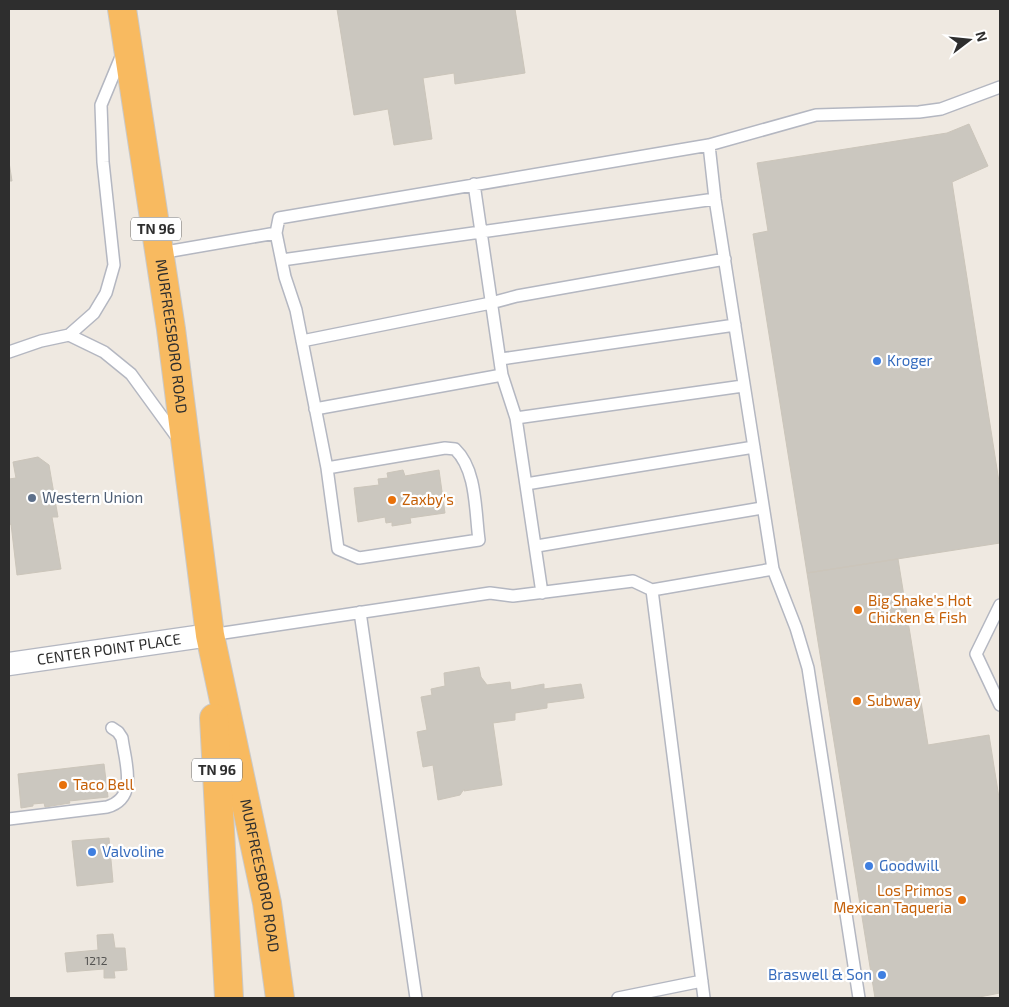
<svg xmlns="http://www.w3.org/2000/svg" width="1009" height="1007" viewBox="0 0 1009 1007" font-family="'Exo 2',sans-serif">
<rect width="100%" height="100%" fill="#efe9e1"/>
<path fill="#cbc7bf" stroke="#cbc5ba" d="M 337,9 L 515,9 L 525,73 L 455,84 L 454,73 L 423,78 L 432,139 L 394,145 L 388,109 L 354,115 Z
M 969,124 L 988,166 L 952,182 L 1000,488 L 1000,543 L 807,573 L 753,234 L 768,231 L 757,163 L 947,133 Z
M 9,162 L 12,181 L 9,181 Z
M 38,457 L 49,465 L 58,517 L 52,517 L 61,569 L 17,575 L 11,524 L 9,525 L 9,479 L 16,478 L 13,462 Z
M 403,470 L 405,476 L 439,470 L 445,513 L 410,518 L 411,523 L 392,526 L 392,522 L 386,523 L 385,517 L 358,522 L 354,488 L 379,485 L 378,479 L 388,478 L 387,473 Z
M 898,559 L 928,745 L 989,735 L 1000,804 L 1000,993 L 974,998 L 875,998 L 807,573 Z
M 479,667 L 481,677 L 487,685 L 510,682 L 511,690 L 544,684 L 544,689 L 581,684 L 584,698 L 547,703 L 547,708 L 515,713 L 515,720 L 493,723 L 502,785 L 464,791 L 464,789 L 460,795 L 438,800 L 433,765 L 423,767 L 417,732 L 427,730 L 421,697 L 432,695 L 431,689 L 445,686 L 444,673 Z
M 104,764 L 108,797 L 69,801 L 70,803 L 45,807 L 44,803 L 33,804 L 33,806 L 21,808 L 18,774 Z
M 109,838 L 113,882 L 77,886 L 72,841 Z
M 113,934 L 115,948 L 125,948 L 127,970 L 114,971 L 115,978 L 104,978 L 104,969 L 67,972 L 65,953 L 98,950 L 97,935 Z"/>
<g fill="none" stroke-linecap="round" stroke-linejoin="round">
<defs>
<path id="service" d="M 709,145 L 715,199 L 773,569 L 796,628 L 808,668 L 859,998
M 474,184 L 502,375 L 516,418 L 542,593
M 160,253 L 276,233
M 282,260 L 715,199
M 69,335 L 104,352 L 131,374 L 179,440
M 302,341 L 491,303 L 517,296 L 725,259
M 9,352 L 41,341 L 69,335 L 94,313 L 106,293 L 114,265 L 103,162 L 101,105 L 123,52
M 501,359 L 735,325
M 315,409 L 502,375
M 516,418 L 743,386
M 327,468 L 445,448 L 455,449 C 477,470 475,511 479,540 L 359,558 L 338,549 L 327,468 L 296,310 L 285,277 L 276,233 L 279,218 L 709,145 L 816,115 L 919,112 L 941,109 L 1000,87
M 526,484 L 754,447
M 537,546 L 762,508
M 652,590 L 704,998
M 1000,605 L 976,654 L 1000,705
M 360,612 L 416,998
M 210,635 L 490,593 L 513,596 L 633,581 L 652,590 L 773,569
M 9,819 L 107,807 C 139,798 125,762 122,738 L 118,732 L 112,728
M 618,998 L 702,981"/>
<g id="minor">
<path id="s1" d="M 9,664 L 210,635"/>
</g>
<g id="trunk">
<path id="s2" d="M 122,9 L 171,329 L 210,635 L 267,903 L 280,998"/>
<path d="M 214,718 L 229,998"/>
</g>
</defs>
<use href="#service" stroke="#b4b7c1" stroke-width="14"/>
<use href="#minor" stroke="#b4b7c1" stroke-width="25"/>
<use href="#trunk" stroke="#c9c9c9" stroke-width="30"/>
<use href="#service" stroke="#fff" stroke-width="11"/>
<use href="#minor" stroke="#fff" stroke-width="22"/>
<use href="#trunk" stroke="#f8ba60" stroke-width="28"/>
</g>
<g fill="#3f7fe0" stroke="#fff" stroke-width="2">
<circle cx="877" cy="361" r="5"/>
<circle cx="92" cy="852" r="5"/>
<circle cx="869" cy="866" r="5"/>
<circle cx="882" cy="975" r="5"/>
</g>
<circle fill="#5c6f8a" stroke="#fff" stroke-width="2" cx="32" cy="498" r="5"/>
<g fill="#e8710a" stroke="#fff" stroke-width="2">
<circle cx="392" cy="500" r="5"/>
<circle cx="858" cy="610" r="5"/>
<circle cx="857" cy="701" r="5"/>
<circle cx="63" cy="785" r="5"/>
<circle cx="962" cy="900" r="5"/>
</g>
<g text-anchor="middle" stroke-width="4.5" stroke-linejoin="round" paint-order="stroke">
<g font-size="12" fill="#555452">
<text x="96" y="965">1212</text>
</g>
<g fill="#fff" stroke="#6d6d6d" stroke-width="1">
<rect x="131" y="217.5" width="50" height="23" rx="4"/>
<rect x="192" y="758.5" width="50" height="23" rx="4"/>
</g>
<g font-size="14" font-weight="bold" fill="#2e2e2e">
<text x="156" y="234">TN 96</text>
<text x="217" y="775">TN 96</text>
</g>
<g font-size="15" fill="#2e2e2e" stroke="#fff">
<text dy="5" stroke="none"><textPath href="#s2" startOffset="331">MURFREESBORO ROAD</textPath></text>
<text dy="5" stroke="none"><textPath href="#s1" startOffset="101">CENTER POINT PLACE</textPath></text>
<text dy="5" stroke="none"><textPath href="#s2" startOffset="878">MURFREESBORO ROAD</textPath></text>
</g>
<g font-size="15" fill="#366cbe" stroke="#fff" text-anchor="start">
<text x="887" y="366">Kroger</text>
<text x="102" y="857">Valvoline</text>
<text x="879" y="871">Goodwill</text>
<text x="872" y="980" text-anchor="end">Braswell &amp; Son</text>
</g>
<g font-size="15" fill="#4e5e75" stroke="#fff" text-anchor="start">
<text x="42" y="503">Western Union</text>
</g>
<g font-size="15" fill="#c56008" stroke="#fff" text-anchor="start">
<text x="402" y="505">Zaxby's</text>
<text x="868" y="606">Big Shake's Hot<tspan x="868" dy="17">Chicken &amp; Fish</tspan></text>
<text x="867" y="706">Subway</text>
<text x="73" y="790">Taco Bell</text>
<text x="952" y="896" text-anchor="end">Los Primos<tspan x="952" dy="17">Mexican Taqueria</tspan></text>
</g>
</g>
<rect width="1009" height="1007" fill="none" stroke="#2e2e2e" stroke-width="20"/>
<g transform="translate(969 40) rotate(74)" stroke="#ffffff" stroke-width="4" paint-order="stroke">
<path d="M0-4L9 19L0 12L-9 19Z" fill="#2e2e2e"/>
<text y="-8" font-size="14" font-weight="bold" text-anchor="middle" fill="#2e2e2e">N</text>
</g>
</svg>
